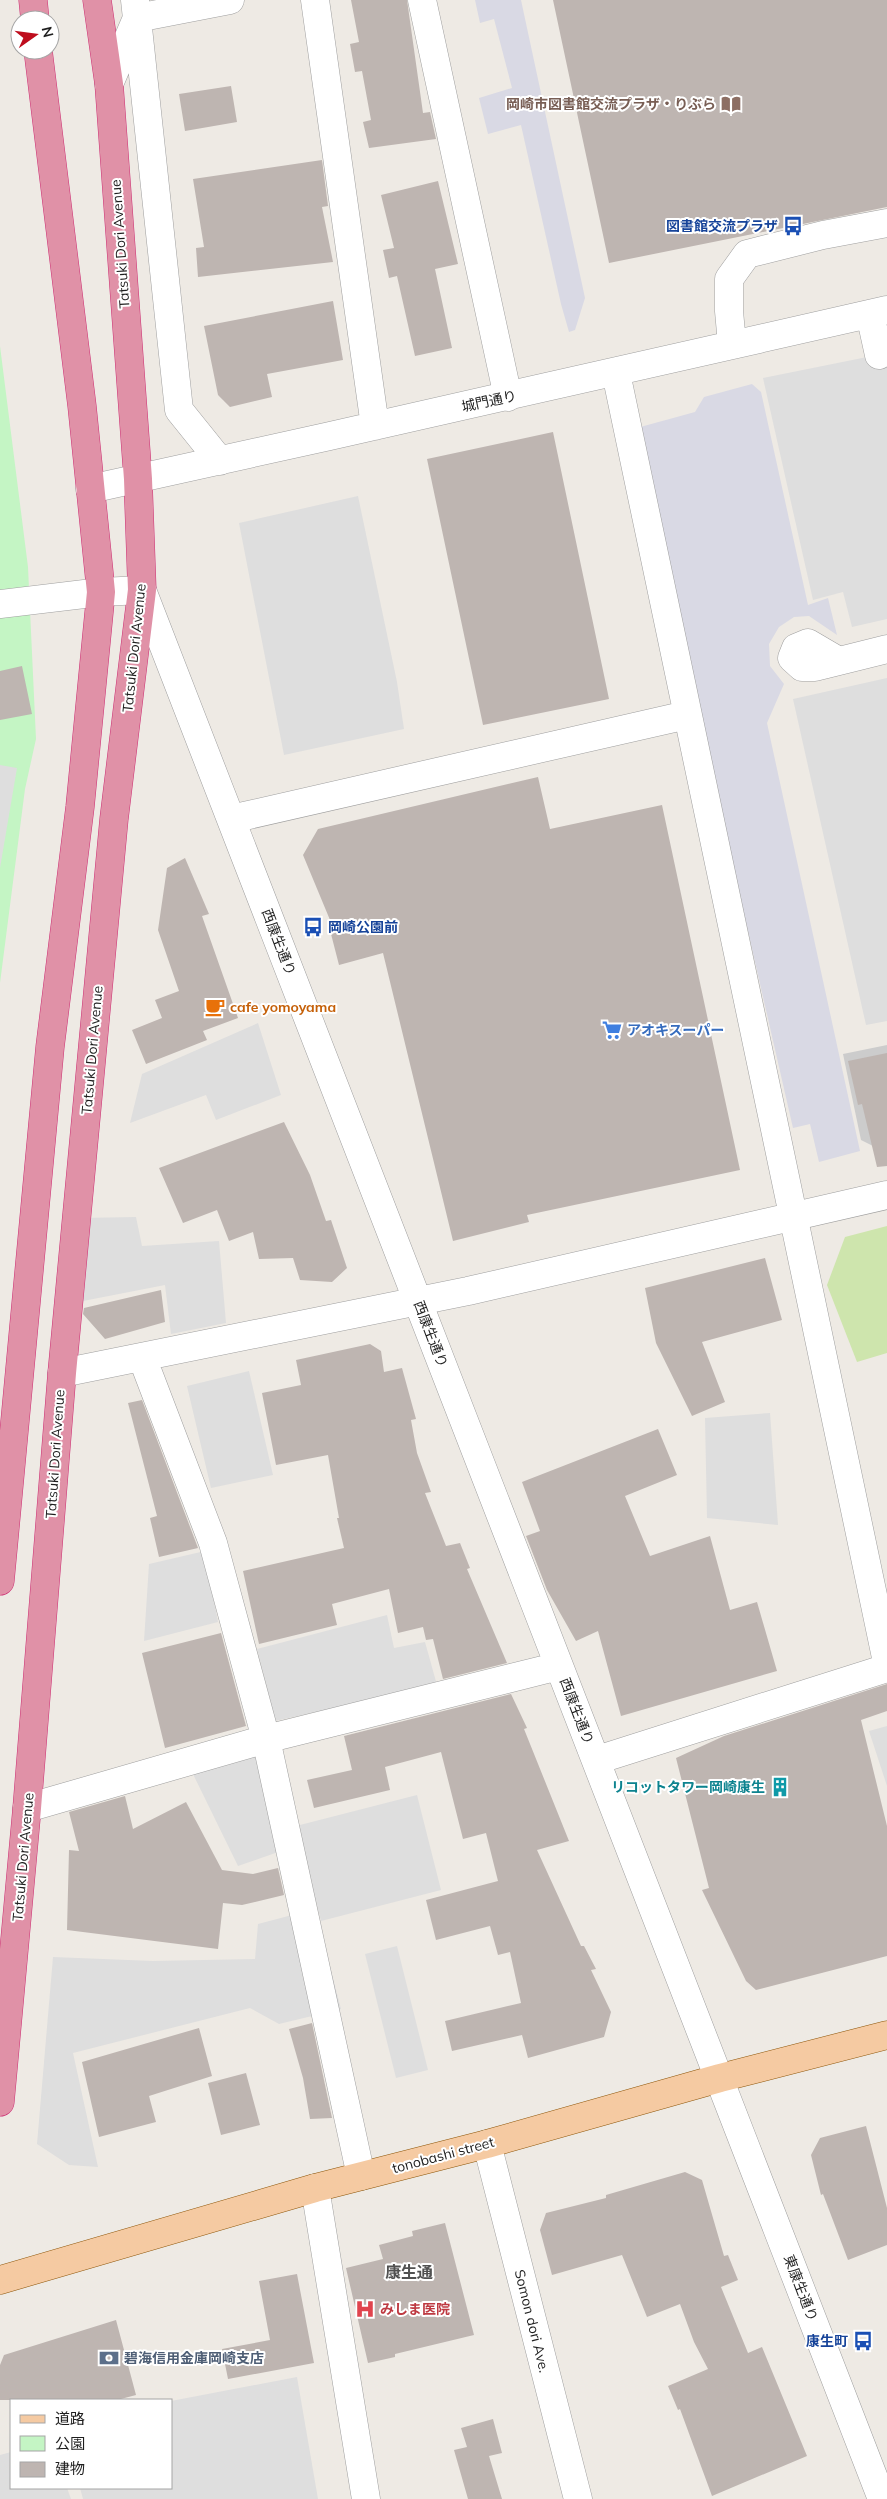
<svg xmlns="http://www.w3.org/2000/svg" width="887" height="2499" viewBox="0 0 887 2499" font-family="Mulish,'Noto Sans JP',sans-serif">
<rect width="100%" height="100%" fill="#eeeae4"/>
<path fill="#ccc" d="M 887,1045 L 887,1153 L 861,1140 L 843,1054 Z"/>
<path fill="#cee5ad" d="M 887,1226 L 887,1353 L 857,1362 L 827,1285 L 845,1237 Z"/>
<path fill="#c4f5c4" d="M 0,346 L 28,567 L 36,739 L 25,789 L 0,983 Z"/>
<path fill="#dedede" d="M 887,353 L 887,619 L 852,627 L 843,592 L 813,600 L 763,378 Z
M 358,496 L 397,682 L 404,729 L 284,755 L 239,523 Z
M 887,678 L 887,1021 L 866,1025 L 793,699 Z
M 0,765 L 17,768 L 0,868 Z
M 258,1023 L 281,1095 L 216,1120 L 206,1095 L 130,1123 L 142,1074 Z
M 136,1217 L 142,1246 L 219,1241 L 226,1323 L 171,1334 L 165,1285 L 83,1301 L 80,1218 Z
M 249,1371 L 273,1475 L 211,1488 L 187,1386 Z
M 770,1413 L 778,1525 L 707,1518 L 705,1418 Z
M 205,1551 L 218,1622 L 144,1641 L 149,1564 Z
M 387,1615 L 394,1648 L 425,1642 L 437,1685 L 275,1721 L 257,1649 Z
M 887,1726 L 887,1786 L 869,1731 Z
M 258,1755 L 284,1850 L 238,1866 L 192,1772 Z
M 417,1795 L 441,1890 L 321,1921 L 296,1826 Z
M 315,1909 L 341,2009 L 279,2024 L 250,2008 L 73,2053 L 98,2167 L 69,2165 L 37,2144 L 53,1957 L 153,1961 L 255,1959 L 258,1924 Z
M 397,1946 L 428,2070 L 396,2078 L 365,1954 Z
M 297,2377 L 318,2499 L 83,2499 L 80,2488 L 171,2488 L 171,2401 Z
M 11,2452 L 11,2488 L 67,2488 L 71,2499 L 0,2499 L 0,2455 Z"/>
<path fill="#d9d9e4" d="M 475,0 L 521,0 L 585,298 L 575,330 L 569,332 L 561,304 L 521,125 L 488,134 L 479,98 L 512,88 L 494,19 L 480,23 Z
M 752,384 L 761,392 L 808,605 L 828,598 L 837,635 L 809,616 L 794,617 L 779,627 L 769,644 L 770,666 L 784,684 L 767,723 L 860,1151 L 819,1162 L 810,1124 L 793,1128 L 633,429 L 695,412 L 704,397 Z"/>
<path fill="#beb5b1" d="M 351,0 L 407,0 L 423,113 L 430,112 L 436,139 L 369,148 L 363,122 L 371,120 L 362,71 L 355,72 L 350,44 L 359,42 Z
M 553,0 L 887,0 L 887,207 L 609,263 Z
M 231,86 L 237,122 L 185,131 L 179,94 Z
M 322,160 L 328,206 L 322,207 L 333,262 L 198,277 L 196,248 L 204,247 L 193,179 Z
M 438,181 L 458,264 L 435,269 L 452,348 L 415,356 L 397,276 L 389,278 L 383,250 L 394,248 L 381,195 Z
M 333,301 L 343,360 L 267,374 L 272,397 L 230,407 L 218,395 L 204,326 Z
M 553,432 L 609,699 L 483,725 L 427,459 Z
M 22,666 L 32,714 L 0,720 L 0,671 Z
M 538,777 L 550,829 L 662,805 L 740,1170 L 527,1215 L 529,1222 L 453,1241 L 383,953 L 339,965 L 331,934 L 335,932 L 303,855 L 318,829 Z
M 185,858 L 209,914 L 202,916 L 238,1018 L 203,1031 L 207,1040 L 146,1064 L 132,1030 L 162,1018 L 155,1000 L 179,991 L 158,930 L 167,868 Z
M 887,1053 L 887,1166 L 877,1167 L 862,1104 L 858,1105 L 848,1061 Z
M 284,1122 L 310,1175 L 326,1221 L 331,1220 L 347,1268 L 332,1282 L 300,1280 L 293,1258 L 259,1259 L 253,1232 L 229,1241 L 217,1210 L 183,1223 L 159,1168 Z
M 765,1258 L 782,1320 L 702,1342 L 725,1402 L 692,1416 L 656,1343 L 645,1288 Z
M 161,1290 L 165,1322 L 105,1339 L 83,1314 L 84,1308 Z
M 370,1344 L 381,1351 L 384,1372 L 402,1368 L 416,1419 L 411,1420 L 417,1453 L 431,1492 L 425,1493 L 446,1546 L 460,1543 L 470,1568 L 467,1569 L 507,1663 L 443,1679 L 433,1639 L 426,1640 L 423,1627 L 398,1633 L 389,1589 L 332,1604 L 337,1625 L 259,1644 L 243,1571 L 344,1548 L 337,1518 L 339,1518 L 328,1455 L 276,1465 L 262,1393 L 301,1385 L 296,1360 Z
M 142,1400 L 198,1548 L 159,1557 L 150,1518 L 157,1516 L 128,1403 Z
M 658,1429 L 677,1475 L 625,1496 L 650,1556 L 710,1536 L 730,1610 L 757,1602 L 777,1671 L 621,1716 L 598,1631 L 576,1641 L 547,1590 L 526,1536 L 540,1531 L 522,1482 Z
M 221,1633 L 246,1726 L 165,1748 L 142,1653 Z
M 887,1684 L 887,1711 L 861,1720 L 887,1826 L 887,1956 L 756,1990 L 746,1981 L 702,1890 L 709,1888 L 676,1758 L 724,1736 Z
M 511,1694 L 527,1728 L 524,1729 L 569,1841 L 537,1850 L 581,1946 L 584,1946 L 596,1969 L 591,1970 L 611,2012 L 604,2037 L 528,2058 L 522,2035 L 452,2051 L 445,2021 L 521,2003 L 510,1952 L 498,1955 L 490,1926 L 436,1940 L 426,1900 L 498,1881 L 486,1833 L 463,1839 L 441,1752 L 385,1767 L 390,1790 L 314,1808 L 307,1780 L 352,1770 L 344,1736 Z
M 125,1796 L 133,1829 L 186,1802 L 222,1870 L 253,1874 L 278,1868 L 284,1895 L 242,1905 L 223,1903 L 218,1949 L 67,1930 L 69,1850 L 79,1851 L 69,1812 Z
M 312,2023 L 332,2118 L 310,2119 L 303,2078 L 289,2029 Z
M 199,2028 L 212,2076 L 149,2096 L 156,2122 L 99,2137 L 82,2062 Z
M 246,2073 L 260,2125 L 221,2135 L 208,2083 Z
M 866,2126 L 887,2208 L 887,2245 L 848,2260 L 823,2194 L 821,2195 L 811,2155 L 820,2138 Z
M 685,2172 L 702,2180 L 724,2256 L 728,2255 L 738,2280 L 721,2287 L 748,2353 L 762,2347 L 807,2456 L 712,2496 L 680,2409 L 678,2410 L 668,2386 L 708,2369 L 694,2342 L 680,2304 L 647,2317 L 622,2255 L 552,2275 L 540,2230 L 546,2213 L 606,2198 L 606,2195 Z
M 445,2223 L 474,2335 L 395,2354 L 395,2357 L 368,2363 L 346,2268 L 383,2259 L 379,2245 L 413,2236 L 412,2231 Z
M 297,2274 L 314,2363 L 228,2379 L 222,2349 L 270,2340 L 259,2281 Z
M 116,2320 L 136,2395 L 117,2400 L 0,2400 L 0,2365 L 4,2355 Z
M 493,2419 L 502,2453 L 489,2456 L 502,2499 L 468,2499 L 454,2450 L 467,2447 L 461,2428 Z"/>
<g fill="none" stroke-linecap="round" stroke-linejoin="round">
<defs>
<path id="minor" d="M 135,0 L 179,410 L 220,461
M 315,0 L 375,426
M 422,0 L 508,397
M 109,84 L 137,18 L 230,0
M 870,314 L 879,355
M 732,344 L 729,311 L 729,279 L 747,254 L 823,235 L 887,223
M 616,373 L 887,1662
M 90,489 C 356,431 621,370 887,310
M 0,604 L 101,592 L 142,590 L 882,2499
M 837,660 L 808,643 L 796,648 L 792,658 L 802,667 L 815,667 L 887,649
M 231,819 L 687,715
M 142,1357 L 213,1543 L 266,1739 L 361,2176
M 62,1373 L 468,1291 L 887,1195
M 597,1760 L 887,1668
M 27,1808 L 266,1739 L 559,1666
M 487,2144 L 578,2499
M 315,2188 L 366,2499"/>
<path id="major" d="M 0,2280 L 315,2188 L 487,2144 L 720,2078 L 887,2035"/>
<path id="highway" d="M 33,0 L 35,20
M 0,1581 L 50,1047 L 80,807 L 101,592 L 82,406 L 38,50
M 0,2102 L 27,1808 L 62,1373 L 114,819 L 142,590 L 138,479 L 109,84 L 97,0"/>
</defs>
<use href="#minor" stroke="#9f9f9f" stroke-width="29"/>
<use href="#major" stroke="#8d560a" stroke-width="29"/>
<use href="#highway" stroke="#cd3074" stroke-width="29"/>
<use href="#minor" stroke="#fff" stroke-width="28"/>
<use href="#major" stroke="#f5caa2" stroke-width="28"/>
<use href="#highway" stroke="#e091a7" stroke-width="28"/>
</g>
<defs>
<symbol id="library-bare" viewBox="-9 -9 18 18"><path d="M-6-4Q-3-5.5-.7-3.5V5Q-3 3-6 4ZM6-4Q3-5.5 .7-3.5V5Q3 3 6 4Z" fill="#8d6e63" stroke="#fff" stroke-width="2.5" paint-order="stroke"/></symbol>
<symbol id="bus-bare" viewBox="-9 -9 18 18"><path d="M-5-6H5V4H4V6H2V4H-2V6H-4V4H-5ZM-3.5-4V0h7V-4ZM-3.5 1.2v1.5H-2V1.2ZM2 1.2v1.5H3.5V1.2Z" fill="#1a4fb4" stroke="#fff" stroke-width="2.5" paint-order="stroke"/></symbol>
<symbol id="cafe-bare" viewBox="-9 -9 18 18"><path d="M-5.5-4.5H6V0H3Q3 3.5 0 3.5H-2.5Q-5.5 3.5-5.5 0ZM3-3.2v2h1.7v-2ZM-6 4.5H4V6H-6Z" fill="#e8710a" stroke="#fff" stroke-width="2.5" paint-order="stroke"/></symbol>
<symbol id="supermarket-bare" viewBox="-9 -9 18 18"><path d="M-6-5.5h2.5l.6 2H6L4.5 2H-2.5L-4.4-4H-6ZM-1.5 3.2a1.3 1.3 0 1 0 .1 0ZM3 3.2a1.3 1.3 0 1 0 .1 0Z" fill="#3f7fe0" stroke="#fff" stroke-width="2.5" paint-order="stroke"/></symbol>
<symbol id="building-bare" viewBox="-9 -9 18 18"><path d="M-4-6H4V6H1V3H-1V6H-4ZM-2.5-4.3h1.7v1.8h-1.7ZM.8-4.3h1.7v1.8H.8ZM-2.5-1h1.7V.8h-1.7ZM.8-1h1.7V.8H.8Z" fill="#0f9aa8" stroke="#fff" stroke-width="2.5" paint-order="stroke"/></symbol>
<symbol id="hospital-bare" viewBox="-9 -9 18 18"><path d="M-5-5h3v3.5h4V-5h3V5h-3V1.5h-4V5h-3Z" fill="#e0444e" stroke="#fff" stroke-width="2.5" paint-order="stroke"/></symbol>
<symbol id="bank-bare" viewBox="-9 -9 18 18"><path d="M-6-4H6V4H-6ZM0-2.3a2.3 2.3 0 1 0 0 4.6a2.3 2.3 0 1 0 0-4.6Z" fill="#5c6f8a" stroke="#fff" stroke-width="2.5" paint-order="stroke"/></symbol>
</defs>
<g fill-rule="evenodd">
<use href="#library-bare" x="717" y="90" width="28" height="28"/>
<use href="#bus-bare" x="779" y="212" width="28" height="28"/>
<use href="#bus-bare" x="299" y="913" width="28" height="28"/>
<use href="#cafe-bare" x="201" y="993" width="28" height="28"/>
<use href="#supermarket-bare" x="598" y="1016" width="28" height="28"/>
<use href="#building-bare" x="766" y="1773" width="28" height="28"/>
<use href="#hospital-bare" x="351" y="2295" width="28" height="28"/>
<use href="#bus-bare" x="849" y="2327" width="28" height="28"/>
<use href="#bank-bare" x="95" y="2344" width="28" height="28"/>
</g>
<g text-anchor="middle" stroke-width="4" stroke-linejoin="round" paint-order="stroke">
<g font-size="14" font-weight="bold" fill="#785e54" stroke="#fff" text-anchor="end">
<text x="716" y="109">岡崎市図書館交流プラザ・りぶら</text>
</g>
<g font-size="14" font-weight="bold" fill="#164399" stroke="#fff" text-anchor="end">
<text x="778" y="231">図書館交流プラザ</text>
<text x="328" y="932" text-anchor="start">岡崎公園前</text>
<text x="848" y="2346">康生町</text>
</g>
<g font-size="14" fill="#1e1e1e" stroke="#fff">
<text transform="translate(120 244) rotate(-94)" y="5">Tatsuki Dori Avenue</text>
<text transform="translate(489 401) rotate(-12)" y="5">城門通り</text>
<text transform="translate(134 648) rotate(-84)" y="5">Tatsuki Dori Avenue</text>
<text transform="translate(279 942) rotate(69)" y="5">西康生通り</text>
<text transform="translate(92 1050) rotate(-85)" y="5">Tatsuki Dori Avenue</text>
<text transform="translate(431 1334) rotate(69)" y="5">西康生通り</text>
<text transform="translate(55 1454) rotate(-86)" y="5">Tatsuki Dori Avenue</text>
<text transform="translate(577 1711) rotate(69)" y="5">西康生通り</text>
<text transform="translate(23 1857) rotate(-85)" y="5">Tatsuki Dori Avenue</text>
<text transform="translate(443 2155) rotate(-15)" y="5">tonobashi street</text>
<text transform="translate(801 2288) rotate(69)" y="5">東康生通り</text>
<text transform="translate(532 2321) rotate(76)" y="5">Somon dori Ave.</text>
</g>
<g font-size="14" font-weight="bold" fill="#c56008" stroke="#fff" text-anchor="start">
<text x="230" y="1012">cafe yomoyama</text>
</g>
<g font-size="14" font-weight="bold" fill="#366cbe" stroke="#fff" text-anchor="start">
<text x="627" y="1035">アオキスーパー</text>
</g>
<g font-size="14" font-weight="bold" fill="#0d838f" stroke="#fff" text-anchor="end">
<text x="765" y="1792">リコットタワー岡崎康生</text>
</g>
<g font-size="14" font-weight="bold" fill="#be3a42" stroke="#fff" text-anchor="start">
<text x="380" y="2314">みしま医院</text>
</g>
<g font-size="14" font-weight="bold" fill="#4e5e75" stroke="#fff" text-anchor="start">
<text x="124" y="2363">碧海信用金庫岡崎支店</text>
</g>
<g font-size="16" font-weight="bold" fill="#515151" stroke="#fff">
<text x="409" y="2278">康生通</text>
</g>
</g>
<rect x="10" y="2399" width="162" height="90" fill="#ffffff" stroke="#a5a5a5"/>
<rect x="20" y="2415" width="25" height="8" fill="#f5caa2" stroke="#a5a5a5"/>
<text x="55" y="2424" font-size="15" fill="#1e1e1e">道路</text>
<rect x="20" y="2436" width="25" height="15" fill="#c4f5c4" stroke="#a5a5a5"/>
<text x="55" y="2449" font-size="15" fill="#1e1e1e">公園</text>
<rect x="20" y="2462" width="25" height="15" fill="#beb5b1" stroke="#a5a5a5"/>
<text x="55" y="2474" font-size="15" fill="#1e1e1e">建物</text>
<g transform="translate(35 35) rotate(76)"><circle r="24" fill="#ffffff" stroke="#a5a5a5"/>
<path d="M0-4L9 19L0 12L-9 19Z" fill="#be0d1d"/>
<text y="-8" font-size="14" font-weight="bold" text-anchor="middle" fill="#1e1e1e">N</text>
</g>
</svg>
